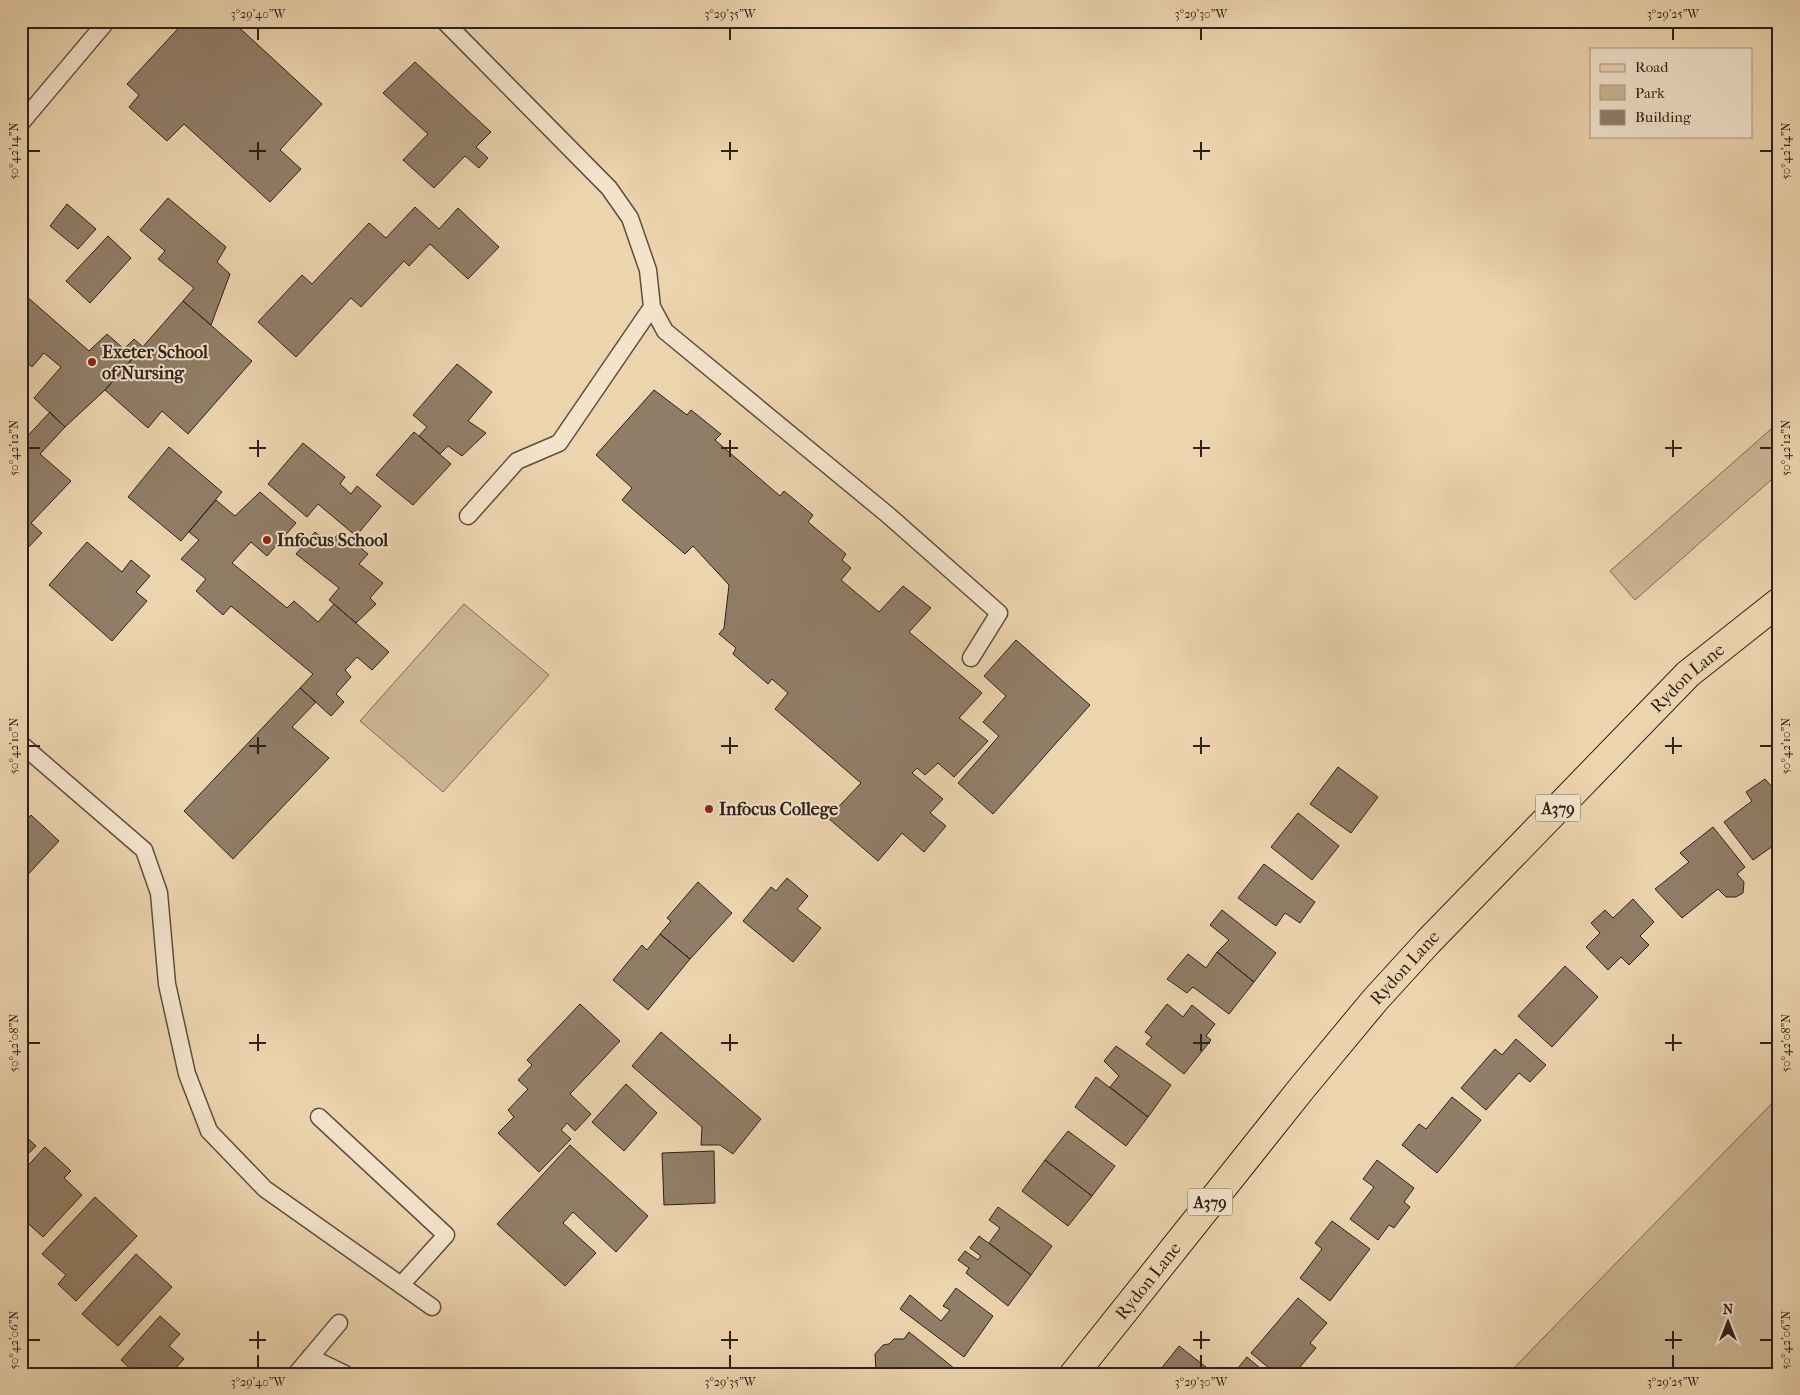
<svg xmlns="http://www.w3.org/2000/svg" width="1800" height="1395" viewBox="0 0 1800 1395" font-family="'IM FELL French Canon',serif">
<rect width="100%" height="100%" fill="#ecd4af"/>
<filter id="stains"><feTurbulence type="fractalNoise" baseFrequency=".004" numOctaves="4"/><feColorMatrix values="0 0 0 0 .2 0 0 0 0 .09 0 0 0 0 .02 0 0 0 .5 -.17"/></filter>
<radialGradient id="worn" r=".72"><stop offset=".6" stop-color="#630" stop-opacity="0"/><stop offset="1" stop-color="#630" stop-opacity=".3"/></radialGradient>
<path fill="#ccb696" stroke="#7d6c58" d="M 1779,422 L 1779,473 L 1635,600 L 1610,571 Z
M 464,604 L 549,675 L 443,792 L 360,721 Z
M 1779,1096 L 1779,1374 L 1508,1374 Z"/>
<path fill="#917e68" stroke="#2e211b" d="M 185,21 L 232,21 L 322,104 L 280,150 L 301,169 L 270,202 L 184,124 L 167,141 L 129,107 L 139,95 L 127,84 Z
M 415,62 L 491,132 L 476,147 L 488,158 L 479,168 L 465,156 L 434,188 L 403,160 L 428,134 L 383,93 Z
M 168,198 L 226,247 L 217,262 L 230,274 L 211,325 L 183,301 L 194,288 L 158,259 L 165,251 L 140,230 Z
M 67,204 L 96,229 L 78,249 L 50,226 Z
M 415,207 L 439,229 L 458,208 L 499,247 L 468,279 L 430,244 L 409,266 L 404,261 L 361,307 L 351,298 L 296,357 L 258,322 L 302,275 L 312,284 L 369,223 L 386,238 Z
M 108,236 L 131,258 L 90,303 L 66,281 Z
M 25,295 L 89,351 L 107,334 L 124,349 L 134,339 L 143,347 L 105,390 L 65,427 L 34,398 L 61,367 L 44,353 L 32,367 L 21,358 L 21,300 Z
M 183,301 L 252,361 L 188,434 L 162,411 L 148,428 L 105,390 Z
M 457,364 L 492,392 L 468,421 L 486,433 L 462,456 L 448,446 L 440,454 L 419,436 L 427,427 L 413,415 Z
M 654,390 L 687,415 L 691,410 L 721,434 L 715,440 L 780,496 L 784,491 L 813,515 L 808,522 L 846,554 L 842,560 L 851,568 L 841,580 L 879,612 L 903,586 L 931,608 L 909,632 L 982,693 L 959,718 L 988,741 L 954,777 L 938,763 L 925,775 L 917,768 L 912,773 L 943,799 L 930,813 L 946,826 L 924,852 L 902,833 L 878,861 L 828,818 L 861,783 L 775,709 L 788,693 L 772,679 L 768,684 L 733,654 L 736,648 L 719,634 L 724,628 L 729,585 L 693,546 L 685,554 L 622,500 L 632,488 L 596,455 Z
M 50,412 L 65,427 L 40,454 L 71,481 L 31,523 L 42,533 L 21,555 L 21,443 Z
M 414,432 L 451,464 L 413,505 L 376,475 Z
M 303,443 L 345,477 L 340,484 L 351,494 L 357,486 L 381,506 L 356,536 L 318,504 L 307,517 L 268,484 Z
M 169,447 L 222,492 L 181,541 L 128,497 Z
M 260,492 L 296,523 L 267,556 L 251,542 L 232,563 L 287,608 L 294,601 L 318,622 L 334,604 L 389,652 L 372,670 L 357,657 L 345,670 L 351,677 L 336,694 L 344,702 L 331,716 L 300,688 L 313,674 L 231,606 L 223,615 L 196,591 L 206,579 L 181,559 L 199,540 L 189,532 L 216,500 L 235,516 Z
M 340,531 L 368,554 L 359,564 L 383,583 L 370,598 L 376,604 L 356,623 L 329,600 L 339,588 L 296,554 L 315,532 L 330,544 Z
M 87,542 L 122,572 L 131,560 L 150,576 L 136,592 L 147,601 L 112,641 L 49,585 Z
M 1016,640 L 1090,705 L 993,814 L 958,783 L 999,736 L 983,722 L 1006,696 L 984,676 Z
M 300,688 L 316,702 L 292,727 L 329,758 L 233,859 L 184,811 Z
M 1338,767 L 1378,797 L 1351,833 L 1310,804 Z
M 1765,779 L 1774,789 L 1779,785 L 1779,852 L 1773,846 L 1753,860 L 1724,822 L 1752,801 L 1746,792 Z
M 1298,813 L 1339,846 L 1312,880 L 1271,847 Z
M 31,815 L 59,841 L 21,882 L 21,826 Z
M 1713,827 L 1745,867 L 1737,874 L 1744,882 L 1743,893 L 1736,897 L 1726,897 L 1718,889 L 1682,918 L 1655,889 L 1689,862 L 1680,853 Z
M 1264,864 L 1315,902 L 1300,923 L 1285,913 L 1276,926 L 1238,898 Z
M 787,878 L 808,896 L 797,909 L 821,928 L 793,962 L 743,921 L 771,887 L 776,891 Z
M 698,882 L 732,913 L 690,959 L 660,934 L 671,921 L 667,918 Z
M 1633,899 L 1654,922 L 1640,936 L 1649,945 L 1629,965 L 1621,957 L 1608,970 L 1586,947 L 1600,933 L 1591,923 L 1605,910 L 1613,918 Z
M 1222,910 L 1276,953 L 1254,982 L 1217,952 L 1229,940 L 1210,925 Z
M 660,934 L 690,959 L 648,1010 L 613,980 L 642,945 L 647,950 Z
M 1217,952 L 1254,982 L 1229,1014 L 1193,987 L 1187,993 L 1167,979 L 1188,954 L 1206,968 Z
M 1565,966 L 1598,997 L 1552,1047 L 1518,1016 Z
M 580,1004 L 620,1041 L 570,1094 L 591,1114 L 575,1131 L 567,1123 L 561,1130 L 571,1139 L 539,1172 L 498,1133 L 514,1117 L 508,1110 L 528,1089 L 518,1080 L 532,1065 L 527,1060 Z
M 1167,1004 L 1183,1017 L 1192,1005 L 1215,1024 L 1206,1036 L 1211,1040 L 1184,1074 L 1146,1044 L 1152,1037 L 1145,1032 Z
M 661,1032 L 761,1119 L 733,1154 L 720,1145 L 701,1145 L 702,1127 L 632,1066 Z
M 1516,1039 L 1546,1065 L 1530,1082 L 1519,1073 L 1486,1110 L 1461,1088 L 1495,1049 L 1502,1055 Z
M 1116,1046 L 1171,1085 L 1148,1117 L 1110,1087 L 1119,1076 L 1104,1061 Z
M 1096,1077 L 1148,1117 L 1126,1146 L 1075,1107 Z
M 626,1084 L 657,1113 L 624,1151 L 592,1122 Z
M 1452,1097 L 1481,1120 L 1437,1173 L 1402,1145 L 1419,1124 L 1426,1129 Z
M 1068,1131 L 1115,1166 L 1092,1196 L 1045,1160 Z
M 21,1132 L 36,1146 L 21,1161 Z
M 570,1145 L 648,1216 L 616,1252 L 573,1212 L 563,1223 L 596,1253 L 565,1286 L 497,1224 Z
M 45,1147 L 71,1171 L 64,1178 L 82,1195 L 43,1237 L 21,1217 L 21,1173 Z
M 714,1151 L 715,1203 L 664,1205 L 662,1153 Z
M 1045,1160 L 1092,1196 L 1068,1226 L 1022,1191 Z
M 1377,1160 L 1414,1188 L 1404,1202 L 1410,1207 L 1394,1228 L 1389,1225 L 1378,1240 L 1350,1219 L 1374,1187 L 1363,1179 Z
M 95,1197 L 137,1236 L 76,1301 L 58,1284 L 66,1275 L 42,1254 Z
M 998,1207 L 1052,1246 L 1031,1275 L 989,1243 L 1000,1228 L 989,1220 Z
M 1332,1221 L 1370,1249 L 1330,1301 L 1300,1278 L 1322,1249 L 1315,1243 Z
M 979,1236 L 1031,1275 L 1008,1306 L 966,1273 L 969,1268 L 958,1260 L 965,1251 L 978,1260 L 981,1256 L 970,1248 Z
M 136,1254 L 172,1287 L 118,1346 L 82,1314 Z
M 956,1288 L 993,1316 L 964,1357 L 900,1309 L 910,1295 L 941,1321 L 950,1310 L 943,1306 Z
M 1298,1298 L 1327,1323 L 1310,1343 L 1316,1348 L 1294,1374 L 1285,1369 L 1282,1374 L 1276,1374 L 1251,1353 Z
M 160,1316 L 180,1334 L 169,1346 L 184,1359 L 170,1374 L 136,1374 L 121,1360 Z
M 909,1332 L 960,1373 L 882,1374 L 876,1370 L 875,1354 L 883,1345 L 889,1344 L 894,1339 L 904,1339 Z
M 1179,1346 L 1206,1367 L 1201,1374 L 1164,1374 L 1160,1370 Z
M 1247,1357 L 1267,1374 L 1233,1374 Z"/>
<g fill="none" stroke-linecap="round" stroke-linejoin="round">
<defs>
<path id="lane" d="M 444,21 L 609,188 L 630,218 L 648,270 L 652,307 L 665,331 L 888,515 L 999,613 L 971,658
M 21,123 L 107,21
M 468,516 L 517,461 L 559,443 L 652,307
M 21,744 L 144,850 L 159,893 L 167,984 L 187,1074 L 209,1131 L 265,1189 L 432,1307
M 319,1117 L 446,1235 L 401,1285
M 310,1357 L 345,1374
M 296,1374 L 339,1323"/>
<g id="primary">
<path id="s1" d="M 1074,1374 L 1302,1088 L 1375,1000 L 1428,942 L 1688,674 L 1779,602"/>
</g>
</defs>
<use href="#lane" stroke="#5e4e40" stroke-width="19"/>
<use href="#primary" stroke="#2e211b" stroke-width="30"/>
<use href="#lane" stroke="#f3e3cb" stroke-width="16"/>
<use href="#primary" stroke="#ecd4af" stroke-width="28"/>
</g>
<path fill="none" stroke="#2e211b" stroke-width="2" d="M 258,28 L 258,40M 730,28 L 730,40M 1201,28 L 1201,40M 1673,28 L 1673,40M 258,142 L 258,160M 730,142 L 730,160M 1201,142 L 1201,160M 28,151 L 40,151M 249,151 L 266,151M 721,151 L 738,151M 1193,151 L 1210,151M 1760,151 L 1772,151M 258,440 L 258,457M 730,440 L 730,457M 1201,440 L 1201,457M 1673,440 L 1673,457M 28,448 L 40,448M 249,448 L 266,448M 721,448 L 738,448M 1193,448 L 1210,448M 1665,448 L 1682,448M 1760,448 L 1772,448M 258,737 L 258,754M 730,737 L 730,754M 1201,737 L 1201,754M 1673,737 L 1673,754M 28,746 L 40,746M 249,746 L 266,746M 721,746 L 738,746M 1193,746 L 1210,746M 1665,746 L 1682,746M 1760,746 L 1772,746M 258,1034 L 258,1051M 730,1034 L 730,1051M 1201,1034 L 1201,1051M 1673,1034 L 1673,1051M 28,1043 L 40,1043M 249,1043 L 266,1043M 721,1043 L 738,1043M 1193,1043 L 1210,1043M 1665,1043 L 1682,1043M 1760,1043 L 1772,1043M 258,1331 L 258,1349M 730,1331 L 730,1349M 1201,1331 L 1201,1349M 1673,1331 L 1673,1349M 28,1340 L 40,1340M 249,1340 L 266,1340M 721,1340 L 738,1340M 1193,1340 L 1210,1340M 1665,1340 L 1682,1340M 1760,1340 L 1772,1340M 258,1355 L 258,1368M 730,1355 L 730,1368M 1201,1355 L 1201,1368M 1673,1355 L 1673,1368"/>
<g fill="#8f2418" stroke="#f3e3cb" stroke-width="2">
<circle cx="92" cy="362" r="5"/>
<circle cx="267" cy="540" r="5"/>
<circle cx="709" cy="809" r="5"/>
</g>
<g text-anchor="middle" stroke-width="4" stroke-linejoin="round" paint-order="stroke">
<g fill="#f3e3cb" stroke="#695b50" stroke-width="1">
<rect x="1535.5" y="794.5" width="45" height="27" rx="4"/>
<rect x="1187.5" y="1188.5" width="45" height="27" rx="4"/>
</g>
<g font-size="16" font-weight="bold" fill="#2e211b">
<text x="1558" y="814">A379</text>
<text x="1210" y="1208">A379</text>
</g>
<g font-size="18" font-weight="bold" fill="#2e211b" stroke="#f3e3cb" text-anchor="start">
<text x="102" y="358">Exeter School<tspan x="102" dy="21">of Nursing</tspan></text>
<text x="277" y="546">Infocus School</text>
<text x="719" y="815">Infocus College</text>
</g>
<g font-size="18" fill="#2e211b" stroke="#f3e3cb">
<text dy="6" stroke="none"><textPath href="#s1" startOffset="929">Rydon Lane</textPath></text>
<text dy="6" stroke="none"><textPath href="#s1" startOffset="524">Rydon Lane</textPath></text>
<text dy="6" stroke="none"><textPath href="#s1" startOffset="119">Rydon Lane</textPath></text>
</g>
</g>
<rect width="1800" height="1395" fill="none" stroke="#ecd4af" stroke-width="55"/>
<rect x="1590" y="48" width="162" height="90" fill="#f3e3cb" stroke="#a49585"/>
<rect x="1600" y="64" width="25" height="8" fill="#ecd4af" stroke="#a49585"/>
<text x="1635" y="72" font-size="15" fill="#2e211b">Road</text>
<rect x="1600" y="85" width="25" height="15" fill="#ccb696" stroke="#a49585"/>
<text x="1635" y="98" font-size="15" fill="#2e211b">Park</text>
<rect x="1600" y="110" width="25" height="15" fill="#917e68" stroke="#a49585"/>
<text x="1635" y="122" font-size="15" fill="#2e211b">Building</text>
<g transform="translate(1728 1322)" stroke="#f3e3cb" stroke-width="4" paint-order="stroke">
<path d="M0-4L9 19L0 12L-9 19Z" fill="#2e211b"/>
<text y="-8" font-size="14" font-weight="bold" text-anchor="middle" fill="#2e211b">N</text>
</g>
<rect x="28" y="28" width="1744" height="1340" fill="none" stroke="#2e211b" stroke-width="2"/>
<g font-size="12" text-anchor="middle" fill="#2e211b">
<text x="258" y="18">3°29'40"W</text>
<text x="730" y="18">3°29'35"W</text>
<text x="1201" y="18">3°29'30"W</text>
<text x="1673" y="18">3°29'25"W</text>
<text transform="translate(14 151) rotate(-90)" y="4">50°42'14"N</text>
<text transform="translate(1786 151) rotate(-90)" y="4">50°42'14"N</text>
<text transform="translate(14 448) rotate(-90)" y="4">50°42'12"N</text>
<text transform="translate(1786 448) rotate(-90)" y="4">50°42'12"N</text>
<text transform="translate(14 746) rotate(-90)" y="4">50°42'10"N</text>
<text transform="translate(1786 746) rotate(-90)" y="4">50°42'10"N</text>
<text transform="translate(14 1043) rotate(-90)" y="4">50°42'08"N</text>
<text transform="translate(1786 1043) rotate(-90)" y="4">50°42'08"N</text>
<text transform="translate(14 1340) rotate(-90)" y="4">50°42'06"N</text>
<text transform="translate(1786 1340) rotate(-90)" y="4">50°42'06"N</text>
<text x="258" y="1386">3°29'40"W</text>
<text x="730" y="1386">3°29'35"W</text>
<text x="1201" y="1386">3°29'30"W</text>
<text x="1673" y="1386">3°29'25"W</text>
</g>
<rect width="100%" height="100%" filter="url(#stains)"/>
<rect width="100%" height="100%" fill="url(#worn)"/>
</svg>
